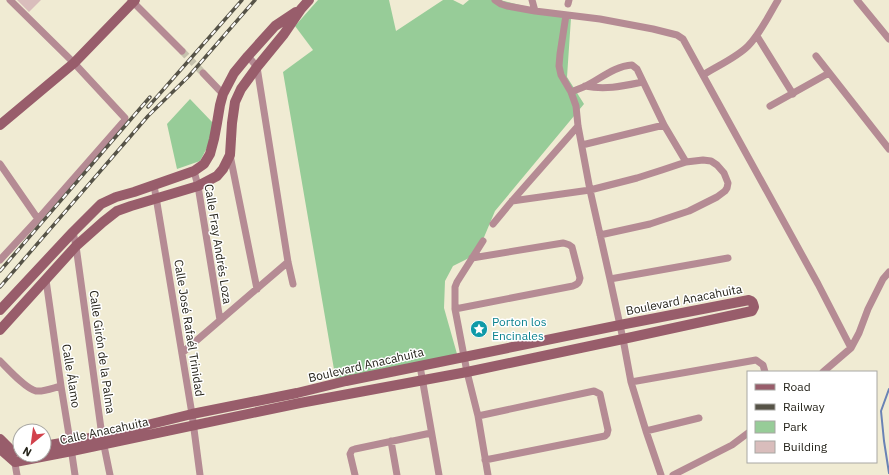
<svg xmlns="http://www.w3.org/2000/svg" width="889" height="475" viewBox="0 0 889 475" font-family="'IBM Plex Sans',sans-serif">
<rect width="100%" height="100%" fill="#f0ebd3"/>
<path fill="#97cc98" d="M 318,0 L 389,0 L 396,31 L 443,0 L 453,0 L 463,5 L 469,0 L 500,0 L 571,18 L 567,77 L 584,104 L 495,211 L 477,254 L 453,266 L 445,281 L 444,308 L 459,361 L 336,381 L 283,72 L 313,50 L 295,26 Z
M 190,99 L 213,123 L 209,144 L 200,161 L 177,169 L 167,124 Z"/>
<g fill="none" stroke-linecap="round" stroke-linejoin="round">
<path stroke="#6a83b5" stroke-width="2" d="M 889,389 L 881,411 L 884,441 L 889,473"/>
</g>
<path fill="#d9bdbc" d="M 17,0 L 41,0 L 29,12 Z"/>
<g fill="none" stroke-linecap="round" stroke-linejoin="round">
<path stroke="#c7c3ae" stroke-width="7" stroke-dasharray="7 3.5" stroke-linecap="butt" d="M 182,51 L 203,73"/>
<path stroke="#b58b94" stroke-width="7" d="M 131,0 L 182,51
M 495,0 L 501,4 L 507,6 L 535,11 L 600,19 L 653,29 L 677,35 L 683,39 L 818,284 L 851,348
M 532,0 L 535,11
M 857,0 L 889,39
M 568,4 L 569,0
M 566,15 L 560,54 L 559,66 L 561,75 L 571,92 L 576,106 L 578,126 L 590,190 L 610,279 L 623,339 L 631,382 L 646,431 L 661,475
M 757,36 L 793,94
M 248,56 L 257,67 L 288,262 L 293,284
M 816,56 L 889,149
M 203,73 L 223,94
M 703,75 C 717,66 736,58 748,46 C 760,34 769,15 778,0
M 585,86 C 606,90 623,86 643,82
M 571,92 C 576,90 581,88 586,86 C 600,79 615,66 632,65 L 637,69 L 664,125 L 686,162
M 770,106 L 829,73
M 582,145 L 664,125
M 230,155 L 257,289
M 0,164 L 38,219
M 194,171 L 198,186 L 220,320
M 154,185 L 192,414 L 200,475
M 512,201 L 590,190 L 637,178 L 662,170 L 686,162 L 703,160 L 711,161 L 717,165 L 724,173 L 728,183 L 727,188 L 725,191 L 717,197 L 689,211 L 650,224 L 600,235
M 493,224 L 512,201 L 578,126
M 73,232 L 76,246 L 102,436 L 110,475
M 483,241 L 457,282 L 455,287 L 455,309 L 467,372 L 478,416 L 488,475
M 0,260 L 38,219 L 124,121 L 125,118 L 74,63 L 10,0
M 610,279 L 728,258
M 46,280 L 61,386 L 70,441 L 75,475
M 455,309 L 573,286 C 578,284 579,283 580,278 L 572,247 C 569,244 567,244 563,243 L 472,258
M 182,353 L 288,262
M 0,361 C 8,369 26,389 36,391 C 44,392 53,388 61,386
M 420,366 L 439,475
M 823,372 L 851,348 L 859,333 L 868,309 L 883,279 L 889,272
M 631,382 L 756,360 L 763,365 L 765,372
M 478,416 L 594,391 L 600,394 L 608,430 L 607,434 L 605,436 L 485,460
M 646,431 L 699,418
M 391,441 L 397,475
M 14,458 L 17,475
M 355,475 L 350,454 L 352,450 L 355,449 L 431,433
M 673,475 L 732,445 L 748,433"/>
<path stroke="#985d6b" stroke-width="10" d="M 0,125 L 74,63 L 135,0
M 0,310 L 73,232 L 101,204 L 116,197 L 134,192 L 194,171 L 204,164 L 210,154 L 214,139 L 217,123 L 220,105 L 223,94 L 234,73 L 248,56 L 275,26 L 296,12
M 0,330 L 76,246 L 103,222 L 117,211 L 131,206 L 198,186 L 217,176 L 223,169 L 230,155 L 232,123 L 235,102 L 241,89 L 257,67 L 284,34 L 301,9 L 309,0
M 0,439 L 13,452 L 20,450
M 0,449 L 15,462 L 72,451 L 300,403 L 467,372 L 623,339 L 752,311 L 754,307 C 753,303 753,301 749,300 L 620,325 L 420,366 L 346,381 L 297,393 L 192,414 L 102,436 L 44,446"/>
<defs>
<path id="rail" d="M 148,107 L 242,0
M 0,271 L 150,97
M 0,287 L 148,116 L 189,76 L 255,0"/>
</defs>
<use href="#rail" stroke="#565347" stroke-width="3.5"/>
<use href="#rail" stroke="#fff" stroke-width="2" stroke-dasharray="6" stroke-linecap="butt"/>
</g>
<defs>
<symbol id="sight-disc" viewBox="-11 -11 22 22"><circle r="9.5" fill="#0f9aa8" stroke="#fff"/><path d="M0-6L1.8-2.2L6-1.7L2.9 1.2L3.7 5.4L0 3.3L-3.7 5.4L-2.9 1.2L-6-1.7L-1.8-2.2Z" fill="#fff"/></symbol>
</defs>
<g fill-rule="evenodd">
<use href="#sight-disc" x="469" y="319" width="20" height="20"/>
</g>
<g text-anchor="middle" stroke-width="3" stroke-linejoin="round" paint-order="stroke">
<g font-size="12" fill="#25231a" stroke="#fff">
<text transform="translate(218 244) rotate(81)" y="4">Calle Fray Andrés Loza</text>
<text transform="translate(684 300) rotate(-11)" y="4">Boulevard Anacahuita</text>
<text transform="translate(189 328) rotate(81)" y="4">Calle José Rafaél Trinidad</text>
<text transform="translate(102 352) rotate(82)" y="4">Calle Girón de la Palma</text>
<text transform="translate(366 365) rotate(-13)" y="4">Boulevard Anacahuita</text>
<text transform="translate(71 376) rotate(81)" y="4">Calle Álamo</text>
<text transform="translate(104 431) rotate(-12)" y="4">Calle Anacahuita</text>
</g>
<g font-size="12" fill="#0d838f" stroke="#fff" text-anchor="start">
<text x="492" y="326">Porton los<tspan x="492" dy="14">Encinales</tspan></text>
</g>
</g>
<rect x="747" y="371" width="130" height="92" fill="#ffffff" stroke="#a8a7a3"/>
<rect x="755" y="384" width="20" height="6" fill="#985d6b" stroke="#a8a7a3"/>
<text x="783" y="391" font-size="12" fill="#25231a">Road</text>
<rect x="755" y="404" width="20" height="6" fill="#565347" stroke="#a8a7a3"/>
<text x="783" y="411" font-size="12" fill="#25231a">Railway</text>
<rect x="755" y="421" width="20" height="12" fill="#97cc98" stroke="#a8a7a3"/>
<text x="783" y="431" font-size="12" fill="#25231a">Park</text>
<rect x="755" y="441" width="20" height="12" fill="#d9bdbc" stroke="#a8a7a3"/>
<text x="783" y="451" font-size="12" fill="#25231a">Building</text>
<g transform="translate(32 443) rotate(209)"><circle r="19" fill="#ffffff" stroke="#a8a7a3"/>
<path d="M0-3L7 15L0 10L-7 15Z" fill="#d2424c"/>
<text y="-6" font-size="11" font-weight="bold" text-anchor="middle" fill="#25231a">N</text>
</g>
</svg>
